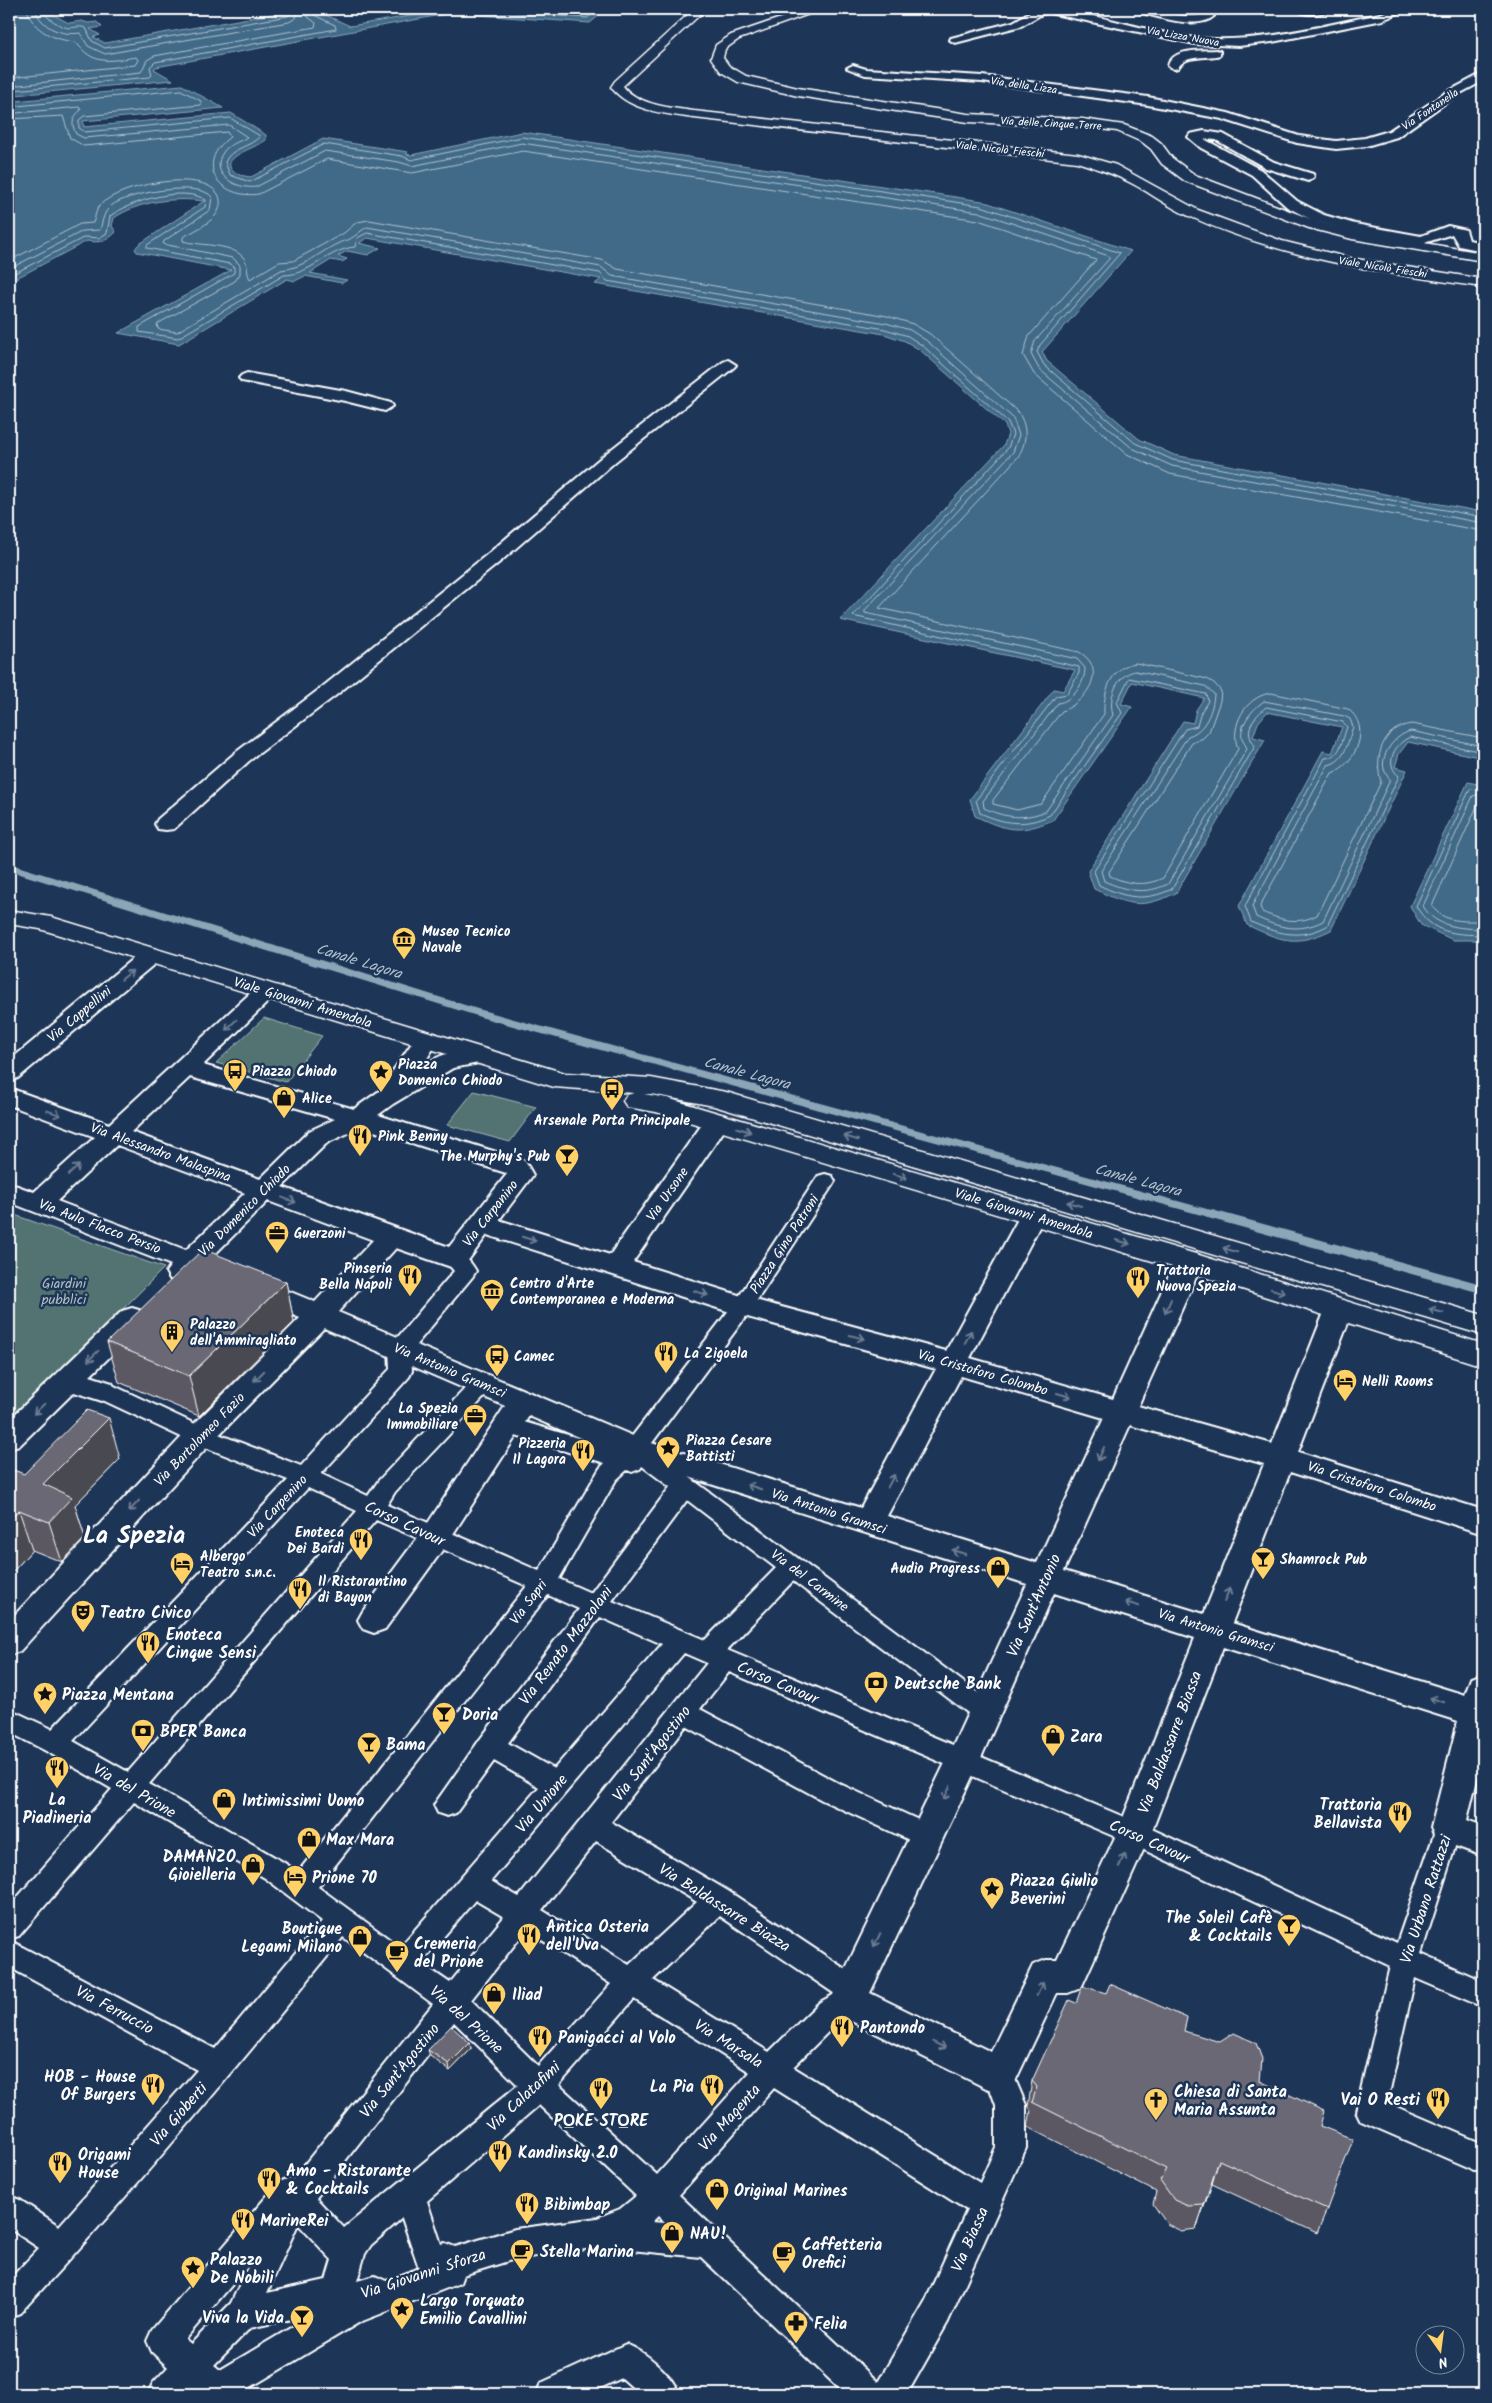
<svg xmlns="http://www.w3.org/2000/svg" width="1492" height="2403" viewBox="0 0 1492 2403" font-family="Kalam,sans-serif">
<rect width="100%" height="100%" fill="#1d3557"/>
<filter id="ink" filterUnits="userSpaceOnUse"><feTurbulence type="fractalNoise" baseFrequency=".02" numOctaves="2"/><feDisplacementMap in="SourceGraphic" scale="10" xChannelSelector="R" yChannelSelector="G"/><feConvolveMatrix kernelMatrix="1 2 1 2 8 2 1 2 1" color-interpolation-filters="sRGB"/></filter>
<g filter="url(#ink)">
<path fill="#527373" stroke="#a8b9b9" d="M 264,1018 L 322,1036 L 286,1082 L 216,1063 Z
M 474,1091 L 536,1107 L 510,1142 L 447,1125 Z
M 9,1213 L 164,1268 L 9,1423 Z"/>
<path fill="#406a88" stroke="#8ca6b8" d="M 9,9 L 42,9 L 69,23 L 82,21 L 88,23 L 97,22 L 102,27 L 90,29 L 100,35 L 93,37 L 105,43 L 301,9 L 313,9 L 350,26 L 452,9 L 607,9 L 590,23 L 478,15 L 474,11 L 463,11 L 156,67 L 154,69 L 173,80 L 15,95 L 15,101 L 182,85 L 223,108 L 83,121 L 84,127 L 231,113 L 266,135 L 266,140 C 258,147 226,155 230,167 C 233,175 244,176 251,177 L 323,139 L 408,152 L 406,154 L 411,155 L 522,132 L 982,201 L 1131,251 L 1042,352 L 1047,361 L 1139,439 L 1174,455 L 1483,512 L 1483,758 L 1408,742 L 1399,754 L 1395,767 L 1407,770 L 1331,930 C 1296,947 1281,941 1247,925 L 1239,906 L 1323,751 L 1332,753 L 1342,727 L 1267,712 L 1258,723 L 1253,737 L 1265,740 L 1176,893 C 1140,910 1128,905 1094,889 L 1088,871 L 1183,721 L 1193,723 L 1196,710 L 1204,698 L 1132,682 L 1121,704 L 1132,707 L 1053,820 C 1020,834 1007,831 975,816 L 970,799 L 1054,689 L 1063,691 L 1075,670 L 840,620 L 1004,445 L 1008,434 L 1005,425 L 920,350 L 905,341 L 884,334 L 595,284 L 601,279 L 367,238 L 359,243 L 380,248 L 368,255 L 347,251 L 338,256 L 347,259 L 342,262 L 331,260 L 310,273 L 347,280 L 342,283 L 305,276 L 295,281 L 287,279 L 179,344 L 118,333 L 231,270 L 137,252 L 135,249 L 138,245 L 204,201 C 174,197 139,201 114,218 L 112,226 L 116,232 C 107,242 99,243 87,241 L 9,282 Z
M 1483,766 L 1483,940 L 1453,940 L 1421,925 L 1410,906 L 1468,782 L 1477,784 Z"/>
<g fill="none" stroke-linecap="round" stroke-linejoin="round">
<path stroke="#b3c3cf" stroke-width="1" d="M 35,9 C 41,28 62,36 80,33 L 88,46 L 105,54 L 289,22 L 296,18 L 299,9
M 41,9 C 45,17 61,28 70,28 C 77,27 80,26 86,28 L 92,41 L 105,48 L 288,16 L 293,9
M 312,9 L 314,15 L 335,25 L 336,29 L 155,62 L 150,67 L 152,75 L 150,77 L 14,90 L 10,94 L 10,102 L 17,106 L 181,90 L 201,101 L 201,105 L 84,116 L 79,120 L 79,128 L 85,132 L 230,118 L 260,136 C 250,148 231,147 225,162 L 230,175 L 250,182 L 324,144 L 402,156 L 411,160 L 522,137 L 981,206 L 1120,253 L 1040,345 L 1037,352 L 1044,365 L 1135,443 L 1173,460 L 1483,517
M 479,9 L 587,18 L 599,9
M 9,78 L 135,65 L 138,60 L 136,57 C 110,61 93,66 76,42 C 55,40 32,31 27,9
M 9,86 L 141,72 L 147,60 L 154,56 L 315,27 L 316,23 L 308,17 L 306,9
M 9,110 L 17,113 L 79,107 L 81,110 C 72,117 71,124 76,134 L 84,138 L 229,125 L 247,137 C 240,142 229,144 224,151 C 207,174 237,190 256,187 L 325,151 L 399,162 L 412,166 L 522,143 L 979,212 L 1109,256 L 1109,259 L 1035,341 L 1031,354 L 1039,369 L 1132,448 L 1172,466 L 1483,523
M 9,119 L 63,116 L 70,138 L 84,146 L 227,132 L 230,137 C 193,164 220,200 259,194 L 327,159 L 412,173 L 523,151 L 978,220 L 1096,260 L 1029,336 L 1023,355 L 1034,374 L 1127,454 L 1170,474 L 1483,531
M 9,261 L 80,224 L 93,223 C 95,218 96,209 100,205 C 119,185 202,168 218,194 C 222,201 220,210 215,216 C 207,225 194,231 183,237 L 183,241 C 200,246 230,243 243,257 C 249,264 246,273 250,279 L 279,262 L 293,261 L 344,233 L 357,222 L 369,220 L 602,260 L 617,269 L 887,316 L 913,324 L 930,334 L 1018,412 C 1028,427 1027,442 1018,457 L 879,608 L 1079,652 C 1109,669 1086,702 1062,711 L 993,800 L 993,804 L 1017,810 L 1041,804 L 1104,714 C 1103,692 1111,666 1136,663 L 1207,679 L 1214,683 L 1221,691 L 1220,701 L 1209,732 L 1203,738 L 1192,743 L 1109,872 L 1110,876 C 1128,884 1144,887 1163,878 L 1238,749 C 1229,726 1246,696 1271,693 L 1348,709 C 1372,727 1356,764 1332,773 L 1260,906 L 1262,912 C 1281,920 1298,925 1317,915 L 1381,782 C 1374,757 1382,727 1412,724 L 1483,738
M 9,269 L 83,231 L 100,230 C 103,220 103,213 111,206 C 126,193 200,180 212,197 L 210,210 L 164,241 L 163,244 L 233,258 L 240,265 L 240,274 L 235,281 L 157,324 L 158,329 L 177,332 L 281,270 C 305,268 320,251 341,242 C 343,241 346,241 348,240 C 355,237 360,231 367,227 L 601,267 L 612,276 L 886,323 L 910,330 L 927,341 L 1013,418 L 1019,435 L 1013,452 L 865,610 L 865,613 L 1077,659 L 1085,668 C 1085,683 1073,701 1058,703 L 983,801 L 984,808 C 1005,818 1024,820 1046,811 L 1113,715 C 1108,698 1116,675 1135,671 L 1205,686 L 1214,694 C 1213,711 1205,731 1188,736 L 1101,871 L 1104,881 C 1127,891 1145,895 1168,884 L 1247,749 C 1246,745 1243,742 1242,738 C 1239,724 1254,708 1264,701 L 1344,716 L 1350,719 L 1353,727 C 1347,743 1346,761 1328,765 L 1252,906 L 1256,917 C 1279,928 1299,933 1323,921 L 1390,780 C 1388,777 1385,773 1384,769 C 1380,753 1397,734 1411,731 L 1483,746
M 9,276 L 85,237 L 99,238 L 107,233 L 110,216 C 131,201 183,185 206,200 L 205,207 L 147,245 L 147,248 L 230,264 L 234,267 L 234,273 L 139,327 L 139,332 L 178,338 L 284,275 C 310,275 329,249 355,247 L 357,238 L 367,233 L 600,273 L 607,281 L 885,329 L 908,336 L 923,346 L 1008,422 L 1013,434 L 1008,448 L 853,616 L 1079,667 L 1079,673 L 1067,694 L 1056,696 L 976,800 L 980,813 C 1005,824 1025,827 1050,815 L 1122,713 L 1117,702 L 1129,678 L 1206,694 L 1208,701 L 1201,712 L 1197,726 L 1185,729 L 1094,871 L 1099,885 C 1125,898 1145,902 1172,889 L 1255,746 C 1243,731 1252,719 1266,707 L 1343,722 L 1347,727 C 1342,740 1341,758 1325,758 L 1245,906 L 1251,922 C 1278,934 1300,940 1327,926 L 1399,776 C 1384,764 1394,744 1410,737 L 1483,752
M 1483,782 L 1480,788 L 1470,789 L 1416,906 C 1432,934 1454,934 1483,935
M 1483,793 L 1473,796 L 1423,906 C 1436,928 1460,928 1483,929
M 1483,801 L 1478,804 L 1432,906 C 1443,923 1465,921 1483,921"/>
<path stroke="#8ca6b8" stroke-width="7" d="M 9,867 L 479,1013 L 1215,1215"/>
<path stroke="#8ca6b8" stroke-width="9" d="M 1210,1214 L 1483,1289"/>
<defs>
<path id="pedestrian" d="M 825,1174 L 832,1176 L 835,1181 L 832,1186 L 750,1311 L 649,1447 L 994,1705 L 998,1712 L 994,1719 L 985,1723 L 976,1719 L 793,1581 L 727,1650 L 1143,1825 L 1397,1943 L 1439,1820 L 1448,1816 L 1457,1820 L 1461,1828 L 1421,1954 L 1483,1981 L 1483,2007 L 1415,1978 L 1387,2103 L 1483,2144 L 1483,2174 L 1361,2121 L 1356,2111 L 1390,1966 L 1125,1841 L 729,1672 L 700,1709 L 840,1784 L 936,1828 L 940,1836 L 936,1844 L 927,1848 L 918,1844 L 822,1800 L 686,1726 L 611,1822 L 728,1891 L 863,1981 L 867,1990 L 858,2010 L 840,2020 L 793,2067 L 980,2183 L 996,2147 L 996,2105 L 985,2075 L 989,2065 L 999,2061 L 1009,2065 L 1026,2105 L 1026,2148 L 948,2322 L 907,2394 L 845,2394 L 701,2257 L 600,2247 L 515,2259 L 463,2275 L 460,2283 L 360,2322 L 239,2394 L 200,2394 L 192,2388 L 186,2394 L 148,2394 L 153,2383 L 168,2367 L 152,2352 L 147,2341 L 152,2330 L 279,2182 L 290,2178 L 293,2179 L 433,2004 L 343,1937 C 239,2066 133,2192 20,2313 L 9,2317 L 9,2280 L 39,2248 L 9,2228 L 9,2196 L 20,2200 L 59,2226 L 197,2070 L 9,1967 L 9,1940 L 215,2049 L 322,1921 L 265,1878 L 134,1802 L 19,1936 L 9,1939 L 9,1907 L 112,1789 L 46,1751 L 9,1732 L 9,1709 L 52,1729 L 288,1480 L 192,1442 L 94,1396 L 91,1390 L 94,1384 L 102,1382 L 110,1384 L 208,1430 L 301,1466 L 390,1369 L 389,1349 L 392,1344 L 454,1271 L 444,1259 L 447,1254 C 460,1250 470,1260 476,1271 L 473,1276 L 411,1351 L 412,1371 L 409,1377 L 321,1474 L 368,1496 L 379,1480 L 474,1379 L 482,1377 L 490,1379 L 493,1385 L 490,1391 L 395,1492 L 387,1505 L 539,1571 L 600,1468 L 605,1463 L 499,1431 L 496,1425 L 499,1419 L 507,1417 L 619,1450 L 627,1443 L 736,1301 L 818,1176 ZM 642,1466 L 670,1487 L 591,1593 L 559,1579 L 616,1480 L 627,1470 L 632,1472 L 640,1469 ZM 308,1488 L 357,1511 L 128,1772 L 73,1741 ZM 687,1500 L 776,1568 L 705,1640 L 612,1601 ZM 376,1520 L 527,1586 L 298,1872 L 283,1862 L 149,1784 ZM 548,1595 L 579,1609 L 481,1738 L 434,1805 L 438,1813 L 447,1816 L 456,1813 L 494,1761 L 539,1787 L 400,1947 L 318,1887 ZM 600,1617 L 662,1644 L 554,1769 L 508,1743 ZM 684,1653 L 707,1663 L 519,1897 L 491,1881 ZM 596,1841 L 697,1902 L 629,1965 L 542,1910 ZM 475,1900 L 504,1917 L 450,1983 L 421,1963 ZM 720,1916 L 835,1994 L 820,2002 L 769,2052 L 653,1980 ZM 526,1930 L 611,1984 L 538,2066 L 471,2000 ZM 634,1999 L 750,2072 L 657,2175 L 559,2085 ZM 454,2022 L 518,2085 L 344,2228 L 316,2198 ZM 774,2088 L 967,2210 L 926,2300 L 878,2382 L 679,2195 ZM 539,2105 L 636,2196 L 620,2209 L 597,2218 L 515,2229 L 455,2247 L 445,2243 L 441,2244 L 427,2201 ZM 658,2216 L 665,2223 L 652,2222 ZM 402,2218 L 419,2268 L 386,2281 L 375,2276 L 357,2281 L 365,2254 L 371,2245 ZM 298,2224 L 332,2260 L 326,2280 L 267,2293 ZM 249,2265 L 231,2303 L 191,2344 L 185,2339 ZM 314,2314 L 220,2370 L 214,2365 L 250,2328 Z
M 626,2344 C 646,2352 672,2374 679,2394 L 640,2394 L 622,2378 L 587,2394 L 536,2394 L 541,2383 Z"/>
<path id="minor" d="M 1035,9 C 1090,9 1142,32 1196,38 C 1258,44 1320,26 1380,14 L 1394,9 L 1407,9 L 1383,20 L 1272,42 L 1239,46 L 1195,44 L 1049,13 L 1042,14 L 1021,26 L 955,43 L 950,40 L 951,38 L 1013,22 Z
M 1134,9 C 1154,9 1172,16 1192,16 C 1200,16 1209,11 1214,16 C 1198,31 1155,16 1135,11 Z
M 1300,9 L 1330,9 C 1324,14 1305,16 1299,11 Z
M 1216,50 L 1220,51 L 1220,55 C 1205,59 1186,54 1178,68 L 1174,69 L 1168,66 C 1172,48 1201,51 1216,50 Z
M 853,65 L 866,69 L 982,76 L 1148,97 L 1228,113 L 1299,136 L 1336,141 L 1365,138 L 1389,131 L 1447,92 L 1479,75 L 1483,74 L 1483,81 L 1455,96 L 1397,137 L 1366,146 L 1336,149 L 1297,143 L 1222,119 L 1148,105 L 982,82 L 865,75 L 847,68 Z
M 1204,131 L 1223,134 L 1274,162 L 1313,174 L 1314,177 L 1308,181 L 1266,168 L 1216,140 L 1204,139 L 1261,170 L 1297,201 L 1324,215 L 1355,224 L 1421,236 L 1448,226 L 1466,230 L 1469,240 L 1483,243 L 1483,251 L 1459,246 L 1452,234 L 1421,244 L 1354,232 L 1314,221 L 1287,207 L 1252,175 L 1201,148 L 1188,137 L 1190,134 Z
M 728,360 L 736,365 L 733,368 L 616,461 L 501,561 L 335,696 L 249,761 L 174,829 L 166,830 L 158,829 L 155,824 L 158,819 L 235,753 L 321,688 L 489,553 L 604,455 L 723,362 Z
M 247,373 L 346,391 L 391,403 L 393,406 L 385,411 L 345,401 L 242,381 L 239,378 L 242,375 Z
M 150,949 L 158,951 L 162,956 L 158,961 L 18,1078 L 9,1081 L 9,1061 L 142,951 Z
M 266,984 L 274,986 L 278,991 L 274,996 L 203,1065 L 354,1109 L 385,1087 L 384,1084 L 418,1034 L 427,1032 L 436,1034 L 439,1039 L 423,1065 C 441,1054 468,1045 489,1051 L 492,1056 L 489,1061 L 453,1068 L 393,1104 L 378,1115 L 525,1161 L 533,1175 L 499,1220 L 610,1255 L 708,1116 L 717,1114 L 726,1116 L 730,1122 L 633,1262 L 748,1298 L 946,1351 L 1023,1210 L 1032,1207 L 1041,1210 L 1045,1216 L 970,1358 L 1113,1399 L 1175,1262 L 1179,1255 L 1189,1253 L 1199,1255 L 1203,1262 L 1138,1406 L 1272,1444 L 1325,1310 L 1329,1303 L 1339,1300 L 1349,1303 L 1353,1310 L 1298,1452 L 1483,1510 L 1483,1534 L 1290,1472 L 1232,1623 L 1465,1695 L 1471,1678 L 1483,1674 L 1483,1754 L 1467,1820 L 1483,1826 L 1483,1856 L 1436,1839 L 1431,1828 L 1458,1721 L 1223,1647 L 1151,1833 L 1081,1988 L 1068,1993 L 1057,1993 L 1012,2088 L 999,2093 L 986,2088 L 835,2013 L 830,2001 L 947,1759 L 1027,1584 L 625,1457 L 529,1416 L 446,1545 L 385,1629 L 374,1633 L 363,1629 L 358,1620 L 363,1611 L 424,1529 L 505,1406 L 324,1328 L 210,1444 L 20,1651 L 9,1655 L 9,1621 L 190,1428 L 300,1318 L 195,1274 C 187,1281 180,1282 170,1279 L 166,1272 L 171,1265 L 9,1202 L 9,1183 L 34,1192 L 95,1137 L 9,1105 L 9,1088 L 109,1124 L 258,986 ZM 190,1077 L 335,1119 L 309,1131 L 260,1179 L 131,1132 ZM 361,1127 L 506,1173 L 507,1174 L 449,1247 L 282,1187 L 327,1143 ZM 117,1145 L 245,1193 L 186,1250 L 57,1201 ZM 268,1201 L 373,1240 L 315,1302 L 210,1259 ZM 487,1235 L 733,1313 L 936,1369 L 861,1508 L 645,1441 L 338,1312 L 396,1248 L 454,1268 L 464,1266 ZM 961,1376 L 1104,1418 L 1037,1563 L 887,1516 ZM 1130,1425 L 1264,1464 L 1204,1614 L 1064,1571 ZM 1054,1593 L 1195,1638 L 1117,1833 L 1057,1960 L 1046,1960 L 1033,1965 L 991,2052 L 870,1993 L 980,1760 Z
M 132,1308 L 142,1311 L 146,1318 L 142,1325 L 90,1376 L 112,1383 L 116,1390 L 112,1397 L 102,1401 L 74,1392 L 19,1446 L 9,1449 L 9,1420 L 122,1311 Z"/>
<path id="secondary" d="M 694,9 L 706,9 L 623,86 C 637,105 672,108 694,111 L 1078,154 L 1116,165 L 1198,210 L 1282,241 L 1350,258 L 1483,279 L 1483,287 C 1384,274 1281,258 1189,216 C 1170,208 1152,194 1133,184 C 1115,174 1096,168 1077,162 L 694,118 C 666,114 629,111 611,87 L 615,81 Z
M 807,9 L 823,9 L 739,39 L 725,49 L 723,58 L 729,66 L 746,76 L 798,88 L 968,114 L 1082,119 L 1124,125 L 1152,136 L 1161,143 L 1172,158 L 1195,175 L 1319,222 L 1353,231 L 1483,253 L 1483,261 L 1352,239 L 1309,228 L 1185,181 L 1162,164 L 1151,149 L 1142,142 L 1117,131 L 1082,127 L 968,122 L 798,96 L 738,82 L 721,72 L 711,58 L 716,45 L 731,35 Z"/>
<path id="primary" d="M 9,910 L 51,917 L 565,1073 L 651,1078 L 726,1092 L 1483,1315 L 1483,1335 L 714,1106 L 651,1094 L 644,1094 L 667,1098 L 1199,1255 L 1483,1344 L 1483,1366 L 1179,1269 L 656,1112 L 627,1107 L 623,1101 L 627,1095 L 634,1093 L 554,1087 L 40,929 L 9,924 Z"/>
</defs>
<use href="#pedestrian" stroke="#fff" stroke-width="4"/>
<use href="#minor" stroke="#fff" stroke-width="4"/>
<use href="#secondary" stroke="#fff" stroke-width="3"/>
<use href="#primary" stroke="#fff" stroke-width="3"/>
<use href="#pedestrian" fill="#1d3557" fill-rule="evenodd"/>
<use href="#minor" fill="#1d3557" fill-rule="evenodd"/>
<use href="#secondary" fill="#1d3557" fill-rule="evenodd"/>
<use href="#primary" fill="#1d3557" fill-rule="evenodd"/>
</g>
<path fill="#5b5964" stroke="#fff" d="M 286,1282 L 294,1322 L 199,1416 L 119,1382 L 107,1342 Z
M 120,1459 L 75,1505 L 85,1538 L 62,1562 L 32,1550 L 9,1576 L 24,1474 Z
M 1076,2003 L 1184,2031 L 1260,2081 L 1320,2126 L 1327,2209 L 1317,2233 L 1212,2184 L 1196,2229 L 1181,2231 L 1167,2224 L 1153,2204 L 1156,2192 L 1028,2127 L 1031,2110 L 1028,2106 L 1032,2081 Z
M 470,2043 L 471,2049 L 450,2071 L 430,2056 L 428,2050 Z"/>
<path fill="#4a4951" stroke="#fff" d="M 286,1282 L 294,1322 L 199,1416 L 189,1376 Z
M 109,1418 L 120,1459 L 75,1505 L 85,1538 L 62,1562 L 49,1522 L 43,1484 Z
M 19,1510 L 32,1550 L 9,1576 L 9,1521 Z
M 470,2043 L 471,2049 L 450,2071 L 449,2064 Z
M 1219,2160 L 1212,2184 L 1196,2229 Z"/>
<path fill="#6a6874" stroke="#fff" d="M 203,1249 L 286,1282 L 189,1376 L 107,1342 Z
M 87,1410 L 109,1418 L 43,1484 L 72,1497 L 49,1522 L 19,1510 L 9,1521 L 9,1472 L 11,1469 L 24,1474 Z
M 1110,1984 L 1187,2018 L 1184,2031 L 1220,2042 L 1234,2033 L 1256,2043 L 1262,2059 L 1260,2081 L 1324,2111 L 1320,2126 L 1353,2139 L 1327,2209 L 1219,2160 L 1204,2205 L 1188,2206 L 1174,2200 L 1160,2180 L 1166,2169 L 1032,2102 L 1037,2087 L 1032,2081 L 1069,2000 L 1076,2003 L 1082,1986 L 1106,1993 Z
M 451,2026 L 470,2043 L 449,2064 L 428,2050 Z"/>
<defs><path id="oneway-shaft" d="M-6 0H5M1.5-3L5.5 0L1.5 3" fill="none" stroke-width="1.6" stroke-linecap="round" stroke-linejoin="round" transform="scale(1.25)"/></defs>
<g stroke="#6c7c92">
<use href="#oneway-shaft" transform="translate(127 975) rotate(-39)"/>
<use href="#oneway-shaft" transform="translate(231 1025) rotate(136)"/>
<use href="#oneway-shaft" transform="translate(54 1113) rotate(20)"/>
<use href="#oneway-shaft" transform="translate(744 1130) rotate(17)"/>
<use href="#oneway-shaft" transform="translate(851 1138) rotate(-163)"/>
<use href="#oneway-shaft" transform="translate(74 1170) rotate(-43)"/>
<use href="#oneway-shaft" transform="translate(900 1176) rotate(17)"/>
<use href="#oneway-shaft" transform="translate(289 1200) rotate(20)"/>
<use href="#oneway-shaft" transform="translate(1074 1204) rotate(-164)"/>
<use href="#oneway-shaft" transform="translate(529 1239) rotate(17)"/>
<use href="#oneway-shaft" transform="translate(1123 1242) rotate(16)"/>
<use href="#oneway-shaft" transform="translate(1230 1250) rotate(-163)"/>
<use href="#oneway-shaft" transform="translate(1278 1291) rotate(18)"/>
<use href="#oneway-shaft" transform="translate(701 1293) rotate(18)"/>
<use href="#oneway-shaft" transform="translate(1168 1306) rotate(114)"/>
<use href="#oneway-shaft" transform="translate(1436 1311) rotate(-164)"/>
<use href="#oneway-shaft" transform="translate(857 1337) rotate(15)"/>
<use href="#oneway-shaft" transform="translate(968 1337) rotate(-62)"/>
<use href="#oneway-shaft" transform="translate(93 1356) rotate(136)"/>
<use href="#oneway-shaft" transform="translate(259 1376) rotate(135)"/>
<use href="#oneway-shaft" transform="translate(1064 1395) rotate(16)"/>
<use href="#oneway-shaft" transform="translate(39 1409) rotate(136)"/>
<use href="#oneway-shaft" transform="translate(1101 1454) rotate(114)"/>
<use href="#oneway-shaft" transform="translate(891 1481) rotate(-62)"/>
<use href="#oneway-shaft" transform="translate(754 1487) rotate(-162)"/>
<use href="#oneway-shaft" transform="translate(134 1506) rotate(133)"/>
<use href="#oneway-shaft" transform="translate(959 1552) rotate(-163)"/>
<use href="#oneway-shaft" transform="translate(1227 1595) rotate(-68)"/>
<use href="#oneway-shaft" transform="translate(1132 1604) rotate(-163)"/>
<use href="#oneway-shaft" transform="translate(1437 1700) rotate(-162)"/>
<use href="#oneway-shaft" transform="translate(947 1793) rotate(116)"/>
<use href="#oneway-shaft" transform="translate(1122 1860) rotate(-65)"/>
<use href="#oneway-shaft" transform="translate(877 1940) rotate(116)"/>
<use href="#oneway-shaft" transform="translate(1040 1989) rotate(-64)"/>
<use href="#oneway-shaft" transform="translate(939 2045) rotate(26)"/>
</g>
</g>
<defs>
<symbol id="museum-pin" viewBox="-11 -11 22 30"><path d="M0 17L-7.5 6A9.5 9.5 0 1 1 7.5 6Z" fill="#ffd166" stroke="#1d3557"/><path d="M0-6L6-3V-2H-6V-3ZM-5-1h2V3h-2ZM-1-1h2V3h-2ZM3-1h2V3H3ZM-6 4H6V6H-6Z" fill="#111"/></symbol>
<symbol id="bus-pin" viewBox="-11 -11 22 30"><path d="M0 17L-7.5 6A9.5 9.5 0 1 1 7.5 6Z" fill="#ffd166" stroke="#1d3557"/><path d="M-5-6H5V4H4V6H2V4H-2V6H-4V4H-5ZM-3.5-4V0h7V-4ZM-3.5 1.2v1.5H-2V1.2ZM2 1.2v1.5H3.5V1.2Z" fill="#111"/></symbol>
<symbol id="sight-pin" viewBox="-11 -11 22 30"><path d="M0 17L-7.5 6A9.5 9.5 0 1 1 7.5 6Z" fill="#ffd166" stroke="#1d3557"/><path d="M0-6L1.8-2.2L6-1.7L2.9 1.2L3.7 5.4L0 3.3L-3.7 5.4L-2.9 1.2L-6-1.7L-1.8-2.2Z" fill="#111"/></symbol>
<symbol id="shop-pin" viewBox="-11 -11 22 30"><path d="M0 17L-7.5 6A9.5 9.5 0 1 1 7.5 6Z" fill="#ffd166" stroke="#1d3557"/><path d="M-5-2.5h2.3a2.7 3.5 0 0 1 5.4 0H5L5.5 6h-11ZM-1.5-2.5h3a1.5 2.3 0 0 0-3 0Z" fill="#111"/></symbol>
<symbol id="restaurant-pin" viewBox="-11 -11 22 30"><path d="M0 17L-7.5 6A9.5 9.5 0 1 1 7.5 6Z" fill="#ffd166" stroke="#1d3557"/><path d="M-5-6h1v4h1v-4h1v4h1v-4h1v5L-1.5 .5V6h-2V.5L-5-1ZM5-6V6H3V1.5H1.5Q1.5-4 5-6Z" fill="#111"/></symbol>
<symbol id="bar-pin" viewBox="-11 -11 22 30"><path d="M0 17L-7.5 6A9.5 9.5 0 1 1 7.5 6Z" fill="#ffd166" stroke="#1d3557"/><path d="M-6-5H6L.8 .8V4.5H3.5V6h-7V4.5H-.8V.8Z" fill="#111"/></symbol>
<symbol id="office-pin" viewBox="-11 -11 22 30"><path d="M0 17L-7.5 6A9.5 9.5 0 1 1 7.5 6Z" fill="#ffd166" stroke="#1d3557"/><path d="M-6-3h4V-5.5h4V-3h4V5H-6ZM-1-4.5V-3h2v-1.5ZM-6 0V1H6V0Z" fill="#111"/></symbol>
<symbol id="building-pin" viewBox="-11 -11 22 30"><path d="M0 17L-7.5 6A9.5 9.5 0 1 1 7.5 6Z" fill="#ffd166" stroke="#1d3557"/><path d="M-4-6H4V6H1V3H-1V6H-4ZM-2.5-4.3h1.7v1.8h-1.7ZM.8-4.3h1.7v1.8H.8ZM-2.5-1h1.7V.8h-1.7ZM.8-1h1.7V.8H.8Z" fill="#111"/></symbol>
<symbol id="hotel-pin" viewBox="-11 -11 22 30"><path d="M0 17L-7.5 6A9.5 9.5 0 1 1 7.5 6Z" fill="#ffd166" stroke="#1d3557"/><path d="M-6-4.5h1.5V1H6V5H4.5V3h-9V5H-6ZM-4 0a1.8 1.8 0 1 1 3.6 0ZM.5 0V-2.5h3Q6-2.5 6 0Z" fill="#111"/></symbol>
<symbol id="theatre-pin" viewBox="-11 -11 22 30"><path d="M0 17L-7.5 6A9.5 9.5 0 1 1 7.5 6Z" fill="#ffd166" stroke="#1d3557"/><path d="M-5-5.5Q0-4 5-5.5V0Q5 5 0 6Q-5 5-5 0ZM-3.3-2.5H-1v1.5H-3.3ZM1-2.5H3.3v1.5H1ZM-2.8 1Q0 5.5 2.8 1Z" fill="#111"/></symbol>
<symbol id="bank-pin" viewBox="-11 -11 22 30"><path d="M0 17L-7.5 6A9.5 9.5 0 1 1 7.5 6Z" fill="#ffd166" stroke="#1d3557"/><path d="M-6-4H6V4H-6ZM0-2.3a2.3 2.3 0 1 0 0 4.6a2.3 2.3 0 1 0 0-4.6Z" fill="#111"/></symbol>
<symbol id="cafe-pin" viewBox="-11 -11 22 30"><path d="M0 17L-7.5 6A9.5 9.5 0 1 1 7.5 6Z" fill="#ffd166" stroke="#1d3557"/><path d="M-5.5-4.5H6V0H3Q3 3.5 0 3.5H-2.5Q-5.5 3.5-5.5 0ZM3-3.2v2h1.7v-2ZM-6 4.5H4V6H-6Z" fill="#111"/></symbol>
<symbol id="church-pin" viewBox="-11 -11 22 30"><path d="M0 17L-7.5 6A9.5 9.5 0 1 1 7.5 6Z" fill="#ffd166" stroke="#1d3557"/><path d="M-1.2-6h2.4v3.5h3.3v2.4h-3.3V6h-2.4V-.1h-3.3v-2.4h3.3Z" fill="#111"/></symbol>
<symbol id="pharmacy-pin" viewBox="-11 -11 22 30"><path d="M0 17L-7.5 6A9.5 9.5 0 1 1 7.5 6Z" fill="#ffd166" stroke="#1d3557"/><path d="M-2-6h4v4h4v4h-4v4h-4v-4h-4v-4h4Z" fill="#111"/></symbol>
</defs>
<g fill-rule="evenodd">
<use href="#museum-pin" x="390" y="925" width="28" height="38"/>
<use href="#bus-pin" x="221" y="1057" width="28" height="38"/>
<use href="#sight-pin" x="367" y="1058" width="28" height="38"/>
<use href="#bus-pin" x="598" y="1076" width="28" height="38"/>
<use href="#shop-pin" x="270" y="1084" width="28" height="38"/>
<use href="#restaurant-pin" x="346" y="1122" width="28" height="38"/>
<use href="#bar-pin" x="553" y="1142" width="28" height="38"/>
<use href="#office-pin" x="263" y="1219" width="28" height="38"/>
<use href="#restaurant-pin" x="396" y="1262" width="28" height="38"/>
<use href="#restaurant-pin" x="1124" y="1264" width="28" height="38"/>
<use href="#museum-pin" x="478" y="1277" width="28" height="38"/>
<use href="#building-pin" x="158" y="1318" width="28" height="38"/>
<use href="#restaurant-pin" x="652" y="1339" width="28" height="38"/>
<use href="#bus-pin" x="483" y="1342" width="28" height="38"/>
<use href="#hotel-pin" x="1331" y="1367" width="28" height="38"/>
<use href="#office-pin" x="461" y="1402" width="28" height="38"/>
<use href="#sight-pin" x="654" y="1434" width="28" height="38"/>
<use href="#restaurant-pin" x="569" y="1437" width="28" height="38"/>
<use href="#restaurant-pin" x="347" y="1526" width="28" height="38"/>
<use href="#bar-pin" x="1249" y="1545" width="28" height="38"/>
<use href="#hotel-pin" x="168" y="1550" width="28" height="38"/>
<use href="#shop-pin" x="984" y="1554" width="28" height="38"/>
<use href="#restaurant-pin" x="286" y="1575" width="28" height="38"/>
<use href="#theatre-pin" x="69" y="1598" width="28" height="38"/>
<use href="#restaurant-pin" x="134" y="1629" width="28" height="38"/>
<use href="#bank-pin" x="862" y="1669" width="28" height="38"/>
<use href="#sight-pin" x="31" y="1680" width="28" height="38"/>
<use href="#bar-pin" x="430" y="1700" width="28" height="38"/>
<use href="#bank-pin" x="129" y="1717" width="28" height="38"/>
<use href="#shop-pin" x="1039" y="1722" width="28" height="38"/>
<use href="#bar-pin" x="355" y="1730" width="28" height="38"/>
<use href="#restaurant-pin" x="43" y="1754" width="28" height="38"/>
<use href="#shop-pin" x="210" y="1786" width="28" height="38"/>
<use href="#restaurant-pin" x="1386" y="1799" width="28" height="38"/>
<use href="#shop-pin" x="295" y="1825" width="28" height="38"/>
<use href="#shop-pin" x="239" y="1851" width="28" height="38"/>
<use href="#hotel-pin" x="281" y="1863" width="28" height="38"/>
<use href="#sight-pin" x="978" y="1875" width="28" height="38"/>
<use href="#bar-pin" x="1275" y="1912" width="28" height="38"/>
<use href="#restaurant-pin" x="515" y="1921" width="28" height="38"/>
<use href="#shop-pin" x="346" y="1923" width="28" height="38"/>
<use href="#cafe-pin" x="383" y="1938" width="28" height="38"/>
<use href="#shop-pin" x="480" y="1980" width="28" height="38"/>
<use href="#restaurant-pin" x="828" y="2013" width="28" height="38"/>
<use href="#restaurant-pin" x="526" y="2023" width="28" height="38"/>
<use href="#restaurant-pin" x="139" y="2071" width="28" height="38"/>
<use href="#restaurant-pin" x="698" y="2072" width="28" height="38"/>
<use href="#restaurant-pin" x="587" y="2075" width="28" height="38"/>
<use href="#restaurant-pin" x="1424" y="2085" width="28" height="38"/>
<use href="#church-pin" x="1142" y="2086" width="28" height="38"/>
<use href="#restaurant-pin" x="486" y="2138" width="28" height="38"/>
<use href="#restaurant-pin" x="46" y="2149" width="28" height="38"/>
<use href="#restaurant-pin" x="255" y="2165" width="28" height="38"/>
<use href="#shop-pin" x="703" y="2176" width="28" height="38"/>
<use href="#restaurant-pin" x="513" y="2190" width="28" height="38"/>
<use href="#restaurant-pin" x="229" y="2206" width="28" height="38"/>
<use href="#shop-pin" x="658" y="2219" width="28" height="38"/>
<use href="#cafe-pin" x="508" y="2237" width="28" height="38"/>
<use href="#cafe-pin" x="770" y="2239" width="28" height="38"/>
<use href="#sight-pin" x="179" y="2254" width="28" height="38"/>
<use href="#sight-pin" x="388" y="2295" width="28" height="38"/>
<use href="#bar-pin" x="288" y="2303" width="28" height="38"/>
<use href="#pharmacy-pin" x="782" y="2309" width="28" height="38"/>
</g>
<g text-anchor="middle" stroke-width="5" stroke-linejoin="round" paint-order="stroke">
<g font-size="11" fill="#fff" stroke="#1d3557">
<text transform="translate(1183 36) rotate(10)" y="4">Via Lizza Nuova</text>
<text transform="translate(1024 85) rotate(8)" y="4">Via della Lizza</text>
<text transform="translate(1430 109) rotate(-34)" y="4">Via Fontanella</text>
<text transform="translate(1051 123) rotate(3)" y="4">Via delle Cinque Terre</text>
<text transform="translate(1000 149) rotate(6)" y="4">Viale Nicolò Fieschi</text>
<text transform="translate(1383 267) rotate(9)" y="4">Viale Nicolò Fieschi</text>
</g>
<g font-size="14" font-weight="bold" fill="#fff" stroke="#1d3557" text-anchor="start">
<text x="422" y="936">Museo Tecnico<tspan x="422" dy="16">Navale</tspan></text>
<text x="398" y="1069">Piazza<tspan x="398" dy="16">Domenico Chiodo</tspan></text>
<text x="252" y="1076">Piazza Chiodo</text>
<text x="302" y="1103">Alice</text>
<text x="612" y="1125" text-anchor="middle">Arsenale Porta Principale</text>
<text x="378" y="1141">Pink Benny</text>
<text x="550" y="1161" text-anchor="end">The Murphy's Pub</text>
<text x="294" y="1238">Guerzoni</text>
<text x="392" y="1273" text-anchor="end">Pinseria<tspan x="392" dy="16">Bella Napoli</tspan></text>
<text x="1156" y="1275">Trattoria<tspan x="1156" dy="16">Nuova Spezia</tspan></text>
<text x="510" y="1288">Centro d'Arte<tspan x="510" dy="16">Contemporanea e Moderna</tspan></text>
<text x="190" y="1329">Palazzo<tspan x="190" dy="16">dell'Ammiragliato</tspan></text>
<text x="684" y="1358">La Zigoela</text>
<text x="514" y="1361">Camec</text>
<text x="1362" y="1386">Nelli Rooms</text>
<text x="458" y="1413" text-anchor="end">La Spezia<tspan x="458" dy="16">Immobiliare</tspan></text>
<text x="686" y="1445">Piazza Cesare<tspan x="686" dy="16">Battisti</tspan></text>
<text x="566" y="1448" text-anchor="end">Pizzeria<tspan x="566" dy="16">Il Lagora</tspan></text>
<text x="344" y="1537" text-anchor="end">Enoteca<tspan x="344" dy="16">Dei Bardi</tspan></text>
<text x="200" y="1561">Albergo<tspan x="200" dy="16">Teatro s.n.c.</tspan></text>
<text x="1280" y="1564">Shamrock Pub</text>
<text x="980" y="1573" text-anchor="end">Audio Progress</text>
<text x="318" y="1586">Il Ristorantino<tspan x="318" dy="16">di Bayon</tspan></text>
</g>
<g font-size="14" fill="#fff" stroke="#1d3557">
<text transform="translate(303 1002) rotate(17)" y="5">Viale Giovanni Amendola</text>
<text transform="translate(79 1014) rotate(-40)" y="5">Via Cappellini</text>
<text transform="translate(161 1152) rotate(20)" y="5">Via Alessandro Malaspina</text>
<text transform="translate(667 1194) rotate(-55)" y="5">Via Ursone</text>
<text transform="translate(244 1210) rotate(-45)" y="5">Via Domenico Chiodo</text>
<text transform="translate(490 1213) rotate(-52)" y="5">Via Carpanino</text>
<text transform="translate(1024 1213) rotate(17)" y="5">Viale Giovanni Amendola</text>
<text transform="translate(100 1226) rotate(21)" y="5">Via Aulo Flacco Persio</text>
<text transform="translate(784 1244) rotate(-57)" y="5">Piazza Gino Patroni</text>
<text transform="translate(450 1370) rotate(23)" y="5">Via Antonio Gramsci</text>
<text transform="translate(983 1372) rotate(16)" y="5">Via Cristoforo Colombo</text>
<text transform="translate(199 1439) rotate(-46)" y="5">Via Bartolomeo Fazio</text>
<text transform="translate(1372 1486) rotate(18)" y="5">Via Cristoforo Colombo</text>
<text transform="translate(277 1506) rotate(-47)" y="5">Via Carpenino</text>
<text transform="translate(829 1511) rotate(18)" y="5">Via Antonio Gramsci</text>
<text transform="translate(810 1580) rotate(37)" y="5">Via del Carmine</text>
<text transform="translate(528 1602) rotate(-53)" y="5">Via Sapri</text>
<text transform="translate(1216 1630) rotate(17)" y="5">Via Antonio Gramsci</text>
</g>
<g font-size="14" fill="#b1c0c0" stroke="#1d3557">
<text x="64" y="1288">Giardini<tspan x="64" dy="16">pubblici</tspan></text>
</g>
<g font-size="15" font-style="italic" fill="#b3c3cf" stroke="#1d3557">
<text transform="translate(359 961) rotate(17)" y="5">Canale Lagora</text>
<text transform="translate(747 1073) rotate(15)" y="5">Canale Lagora</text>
<text transform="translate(1138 1180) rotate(15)" y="5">Canale Lagora</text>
</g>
<g font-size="16" fill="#fff" stroke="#1d3557">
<text transform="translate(405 1523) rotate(25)" y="6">Corso Cavour</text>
<text transform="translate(1033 1605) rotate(-66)" y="6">Via Sant'Antonio</text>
<text transform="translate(565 1645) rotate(-53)" y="6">Via Renato Mazzolani</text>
<text transform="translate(778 1682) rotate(23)" y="6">Corso Cavour</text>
<text transform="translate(1169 1742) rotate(-69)" y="6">Via Baldassarre Biassa</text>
<text transform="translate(651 1753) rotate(-52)" y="6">Via Sant'Agostino</text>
<text transform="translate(135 1790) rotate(30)" y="6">Via del Prione</text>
<text transform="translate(541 1803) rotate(-50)" y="6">Via Unione</text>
<text transform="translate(1150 1841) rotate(24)" y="6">Corso Cavour</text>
<text transform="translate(1425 1899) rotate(-72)" y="6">Via Urbano Rattazzi</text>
<text transform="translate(725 1907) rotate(32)" y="6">Via Baldassarre Biazza</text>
<text transform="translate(115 2009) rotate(28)" y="6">Via Ferruccio</text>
<text transform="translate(467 2019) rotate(42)" y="6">Via del Prione</text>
<text transform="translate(729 2043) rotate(32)" y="6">Via Marsala</text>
<text transform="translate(399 2070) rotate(-51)" y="6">Via Sant'Agostino</text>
<text transform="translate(523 2096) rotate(-43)" y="6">Via Calatafimi</text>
<text transform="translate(178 2114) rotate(-49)" y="6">Via Gioberti</text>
<text transform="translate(729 2117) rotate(-48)" y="6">Via Magenta</text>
<text transform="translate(969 2239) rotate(-66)" y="6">Via Biassa</text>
<text transform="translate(423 2273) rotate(-18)" y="6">Via Giovanni Sforza</text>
</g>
<g font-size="16" font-weight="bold" fill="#fff" stroke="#1d3557" text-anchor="start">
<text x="100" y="1618">Teatro Civico</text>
<text x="166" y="1640">Enoteca<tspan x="166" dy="18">Cinque Sensi</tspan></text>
<text x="894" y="1689">Deutsche Bank</text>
<text x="62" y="1700">Piazza Mentana</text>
<text x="462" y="1720">Doria</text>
<text x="160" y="1737">BPER Banca</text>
<text x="1070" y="1742">Zara</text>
<text x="386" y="1750">Bama</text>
<text x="57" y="1805" text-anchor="middle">La<tspan x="57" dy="18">Piadineria</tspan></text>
<text x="242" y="1806">Intimissimi Uomo</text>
<text x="1382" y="1810" text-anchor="end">Trattoria<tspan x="1382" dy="18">Bellavista</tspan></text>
<text x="326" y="1845">Max Mara</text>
<text x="236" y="1862" text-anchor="end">DAMANZO<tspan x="236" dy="18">Gioielleria</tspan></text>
<text x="312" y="1883">Prione 70</text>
<text x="1010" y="1886">Piazza Giulio<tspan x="1010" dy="18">Beverini</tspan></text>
<text x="1272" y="1923" text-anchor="end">The Soleil Cafè<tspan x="1272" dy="18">&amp; Cocktails</tspan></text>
<text x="546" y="1932">Antica Osteria<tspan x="546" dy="18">dell'Uva</tspan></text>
<text x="342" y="1934" text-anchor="end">Boutique<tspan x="342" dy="18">Legami Milano</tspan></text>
<text x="414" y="1949">Cremeria<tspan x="414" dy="18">del Prione</tspan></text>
<text x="512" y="2000">Iliad</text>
<text x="860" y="2033">Pantondo</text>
<text x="558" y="2043">Panigacci al Volo</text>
<text x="136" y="2082" text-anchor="end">HOB - House<tspan x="136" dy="18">Of Burgers</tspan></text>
<text x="694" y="2092" text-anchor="end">La Pia</text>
<text x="1174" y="2097">Chiesa di Santa<tspan x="1174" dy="18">Maria Assunta</tspan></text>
<text x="1420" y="2105" text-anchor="end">Vai O Resti</text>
<text x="601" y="2126" text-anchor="middle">PO̲KE STO̲RE</text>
<text x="518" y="2158">Kandinsky 2.0</text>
<text x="78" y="2160">Origami<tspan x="78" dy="18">House</tspan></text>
<text x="286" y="2176">Amo - Ristorante<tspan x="286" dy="18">&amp; Cocktails</tspan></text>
<text x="734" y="2196">Original Marines</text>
<text x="544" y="2210">Bibimbap</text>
<text x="260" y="2226">MarineRei</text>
<text x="690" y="2239">NAU!</text>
<text x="802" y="2250">Caffetteria<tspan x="802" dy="18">Orefici</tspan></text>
<text x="540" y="2257">Stella Marina</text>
<text x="210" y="2265">Palazzo<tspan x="210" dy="18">De Nobili</tspan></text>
<text x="420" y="2306">Largo Torquato<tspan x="420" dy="18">Emilio Cavallini</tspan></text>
<text x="284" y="2323" text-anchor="end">Viva la Vida</text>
<text x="814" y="2329">Felia</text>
</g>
<g font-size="24" font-weight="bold" fill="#fff" stroke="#1d3557">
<text x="134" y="1543">La Spezia</text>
</g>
</g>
<rect width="1492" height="2403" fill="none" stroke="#1d3557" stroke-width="30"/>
<rect x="15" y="15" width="1462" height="2373" fill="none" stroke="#fff" stroke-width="2" filter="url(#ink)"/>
<g transform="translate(1440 2350) rotate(166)"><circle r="24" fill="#1d3557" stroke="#77869a"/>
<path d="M0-4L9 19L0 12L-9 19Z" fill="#ffd166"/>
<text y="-8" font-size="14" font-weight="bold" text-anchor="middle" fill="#ffffff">N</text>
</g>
</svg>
